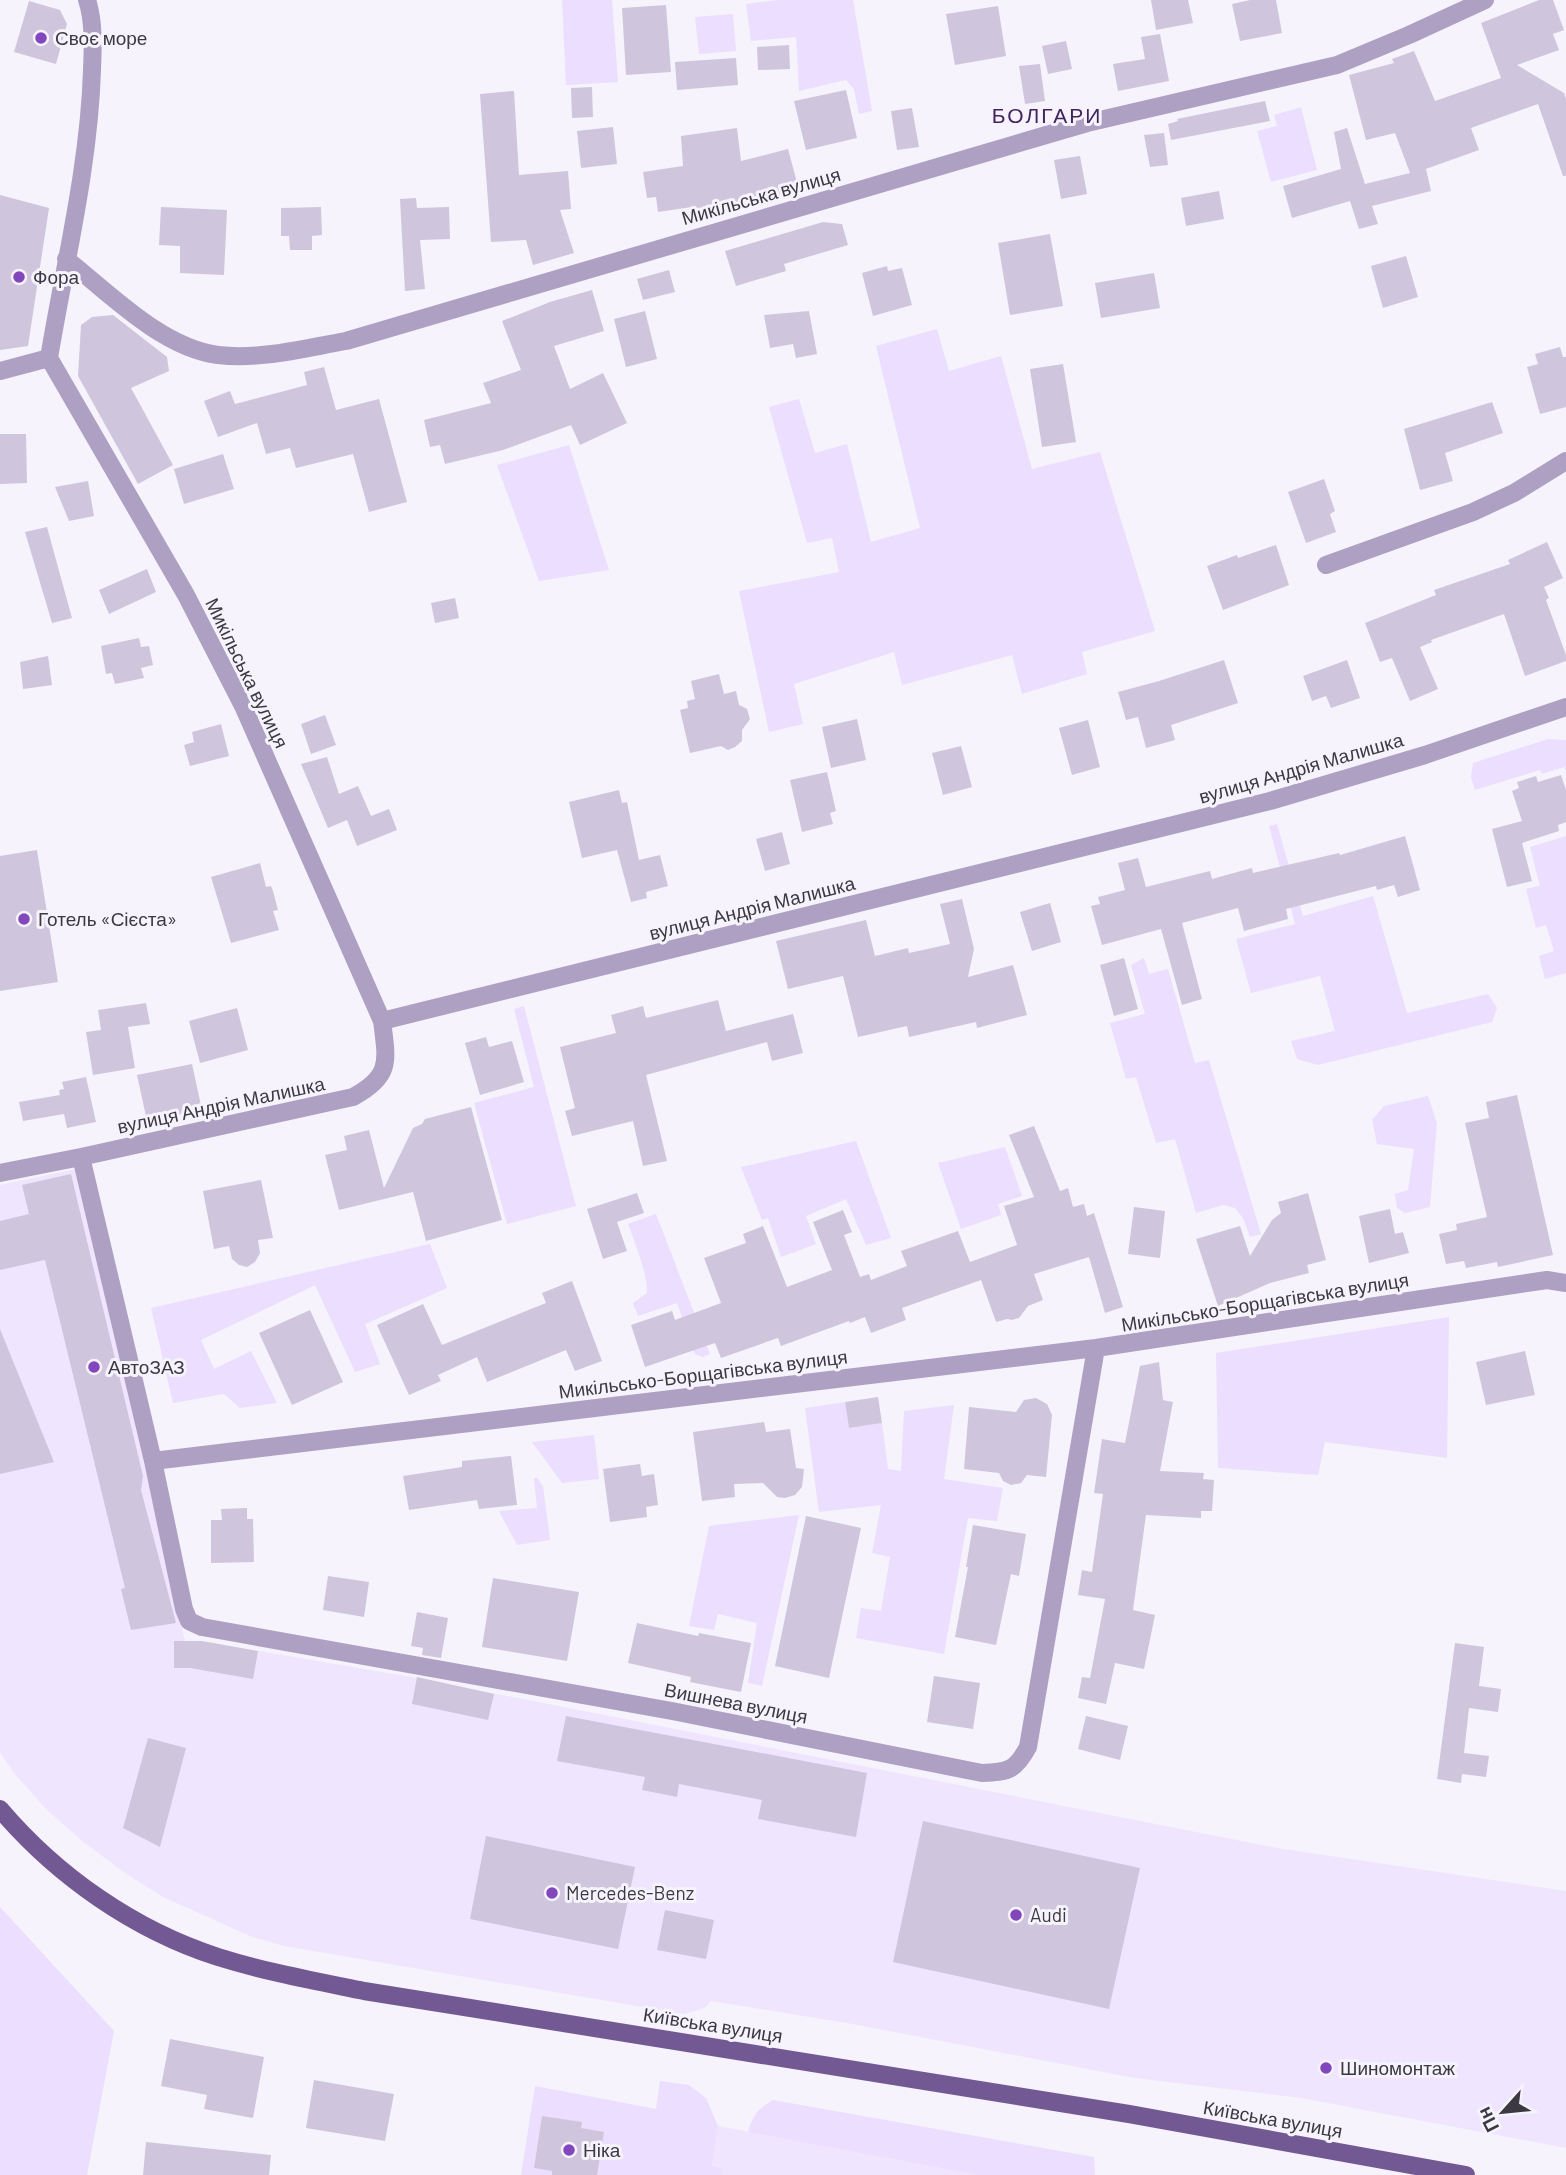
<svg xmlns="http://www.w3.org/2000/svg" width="1566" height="2175" viewBox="0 0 1566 2175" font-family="Barlow,sans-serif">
<rect width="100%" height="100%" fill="#f6f3fc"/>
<path fill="#efe5fe" d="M 76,1169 L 185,1641 L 213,1643 L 417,1678 L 1277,1848 L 1566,1891 L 1566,2148 L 1301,2098 L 1135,2078 L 847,2023 L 711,2001 L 705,2008 L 684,2014 L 284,1946 L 252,1937 L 163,1897 L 125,1873 L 81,1840 L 46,1809 L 14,1773 L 0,1752 L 0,1185 Z
M 718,2126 L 978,2175 L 722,2175 L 723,2169 L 712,2167 Z"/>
<path fill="#ebdefe" d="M 562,0 L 612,0 L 618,82 L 566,85 Z
M 778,0 L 853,0 L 872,111 L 859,114 L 854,89 L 846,80 L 799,91 L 796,37 L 751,41 L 746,4 Z
M 733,14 L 736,51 L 699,54 L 695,17 Z
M 1301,107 L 1317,170 L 1271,182 L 1257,131 L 1277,126 L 1274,115 Z
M 937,329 L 949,371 L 1001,356 L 1032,469 L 1100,452 L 1155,631 L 1082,652 L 1087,674 L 1022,694 L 1012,655 L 902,685 L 894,652 L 794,684 L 803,724 L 769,732 L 739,591 L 839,572 L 832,538 L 807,543 L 769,407 L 799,399 L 815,453 L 847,444 L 871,542 L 920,528 L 876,346 Z
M 569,445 L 609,570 L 539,581 L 497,465 Z
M 1548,739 L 1566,740 L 1566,771 L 1564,767 L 1542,774 L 1540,770 L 1475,790 L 1471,777 L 1473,763 Z
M 1277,824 L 1303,916 L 1373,896 L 1407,1013 L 1488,994 L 1497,1008 L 1492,1022 L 1318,1065 L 1297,1059 L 1291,1041 L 1335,1031 L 1320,976 L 1251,993 L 1236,939 L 1295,924 L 1269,826 Z
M 1566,836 L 1566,973 L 1545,979 L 1539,956 L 1554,951 L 1546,925 L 1536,928 L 1526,889 L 1540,886 L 1530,847 Z
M 1144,958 L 1149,974 L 1168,969 L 1195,1063 L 1209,1060 L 1261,1234 L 1250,1237 L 1243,1218 L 1235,1208 L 1223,1205 L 1196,1213 L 1175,1139 L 1156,1143 L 1136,1077 L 1126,1079 L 1110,1023 L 1145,1014 L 1131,965 Z
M 524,1006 L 576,1206 L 507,1224 L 474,1103 L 534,1087 L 514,1009 Z
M 1428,1096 L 1437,1123 L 1430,1207 L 1405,1213 L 1397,1208 L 1395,1194 L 1408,1190 L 1414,1149 L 1377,1144 L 1372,1120 L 1384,1106 Z
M 856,1141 L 891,1238 L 866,1245 L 846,1199 L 806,1216 L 816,1244 L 781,1257 L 768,1218 L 762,1220 L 741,1167 Z
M 1005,1147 L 1022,1196 L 998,1204 L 1001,1215 L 961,1229 L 938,1163 Z
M 656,1214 L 710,1354 L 703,1357 L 695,1354 L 677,1303 L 638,1316 L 633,1303 L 647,1293 C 648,1275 635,1243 628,1224 Z
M 430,1244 L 447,1288 L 365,1324 L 380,1364 L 355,1372 L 315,1285 L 201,1340 L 214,1369 L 251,1351 L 277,1403 L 240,1408 L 224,1394 L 173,1403 L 151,1308 Z
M 1449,1317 L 1447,1458 L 1325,1442 L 1318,1475 L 1218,1468 L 1216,1353 Z
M 845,1402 L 849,1428 L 882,1423 L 888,1469 L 901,1471 L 904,1411 L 954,1405 L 944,1479 L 1003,1488 L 997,1521 L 968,1518 L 944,1654 L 856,1638 L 861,1608 L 881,1611 L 890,1557 L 872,1553 L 881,1505 L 819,1512 L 805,1408 Z
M 594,1435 L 599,1479 L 562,1483 L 532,1442 Z
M 534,1478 L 537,1478 L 543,1486 L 550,1540 L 517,1545 L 499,1511 L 537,1508 Z
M 799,1515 L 762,1686 L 748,1683 L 757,1623 L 718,1614 L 714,1630 L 689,1626 L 709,1526 Z
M 0,1907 L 114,2031 L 87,2175 L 0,2175 Z
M 660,2081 L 689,2085 L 706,2098 L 718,2126 L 712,2166 L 723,2169 L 722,2175 L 521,2175 L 535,2086 L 656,2109 Z
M 773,2100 L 1094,2157 L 1095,2175 L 978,2175 L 748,2132 C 752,2116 759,2108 773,2100 Z"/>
<path fill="#cfc6dd" d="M 1151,0 L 1188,0 L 1193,23 L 1156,30 Z
M 1250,0 L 1276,0 L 1282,33 L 1240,41 L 1232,4 Z
M 1539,0 L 1553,0 L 1564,30 L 1553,34 L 1559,50 L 1517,65 L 1564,93 L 1566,99 L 1566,176 L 1563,176 L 1538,104 L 1471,128 L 1479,150 L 1423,170 L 1426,169 L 1431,191 L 1372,206 L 1378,224 L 1359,229 L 1350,201 L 1292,218 L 1283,186 L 1341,169 L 1334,132 L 1347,128 L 1365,184 L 1410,173 L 1395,133 L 1366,140 L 1349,75 L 1394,63 L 1392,59 L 1414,51 L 1435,101 L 1501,78 L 1481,23 Z
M 29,1 L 60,10 L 67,24 L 56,64 L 14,52 Z
M 666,5 L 671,72 L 626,75 L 622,8 Z
M 998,6 L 1006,56 L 955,65 L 946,14 Z
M 1160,34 L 1169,81 L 1118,91 L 1113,64 L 1145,59 L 1141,37 Z
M 1066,41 L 1072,69 L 1048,74 L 1042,46 Z
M 789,45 L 790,69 L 758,70 L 757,47 Z
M 736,58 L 738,85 L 677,90 L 675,62 Z
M 1040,64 L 1045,101 L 1025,104 L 1019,66 Z
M 592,87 L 593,117 L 572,118 L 571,88 Z
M 846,90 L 857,138 L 806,150 L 794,101 Z
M 514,91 L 519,175 L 568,171 L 571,209 L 560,210 L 574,253 L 533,265 L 526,240 L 491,242 L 480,94 Z
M 1265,101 L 1270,121 L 1171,140 L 1168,124 L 1178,121 L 1177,119 Z
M 912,108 L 919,147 L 897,150 L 891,111 Z
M 613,127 L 617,164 L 581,168 L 577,131 Z
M 737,128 L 741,161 L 788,149 L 799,190 L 696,219 L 692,207 L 658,212 L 656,197 L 647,198 L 643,172 L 683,166 L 681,136 Z
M 1164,133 L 1168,165 L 1150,167 L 1144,135 Z
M 1080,156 L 1087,194 L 1061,199 L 1054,160 Z
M 1219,191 L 1224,219 L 1186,226 L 1181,198 Z
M 0,195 L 49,208 L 28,346 L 0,350 Z
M 416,198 L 417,208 L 449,207 L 450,239 L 420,240 L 425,289 L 405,291 L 400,199 Z
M 161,207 L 227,210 L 224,275 L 180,273 L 180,246 L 159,245 Z
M 321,207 L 322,235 L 312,236 L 312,250 L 290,250 L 289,236 L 281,236 L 281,208 Z
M 823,222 L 842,224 L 848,245 L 784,264 L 786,271 L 736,286 L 725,251 Z
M 1050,234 L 1063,306 L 1010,315 L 998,243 Z
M 1406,256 L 1418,297 L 1383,308 L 1371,266 Z
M 887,266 L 888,271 L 902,268 L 912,305 L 873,316 L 862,273 Z
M 669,270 L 675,292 L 643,300 L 637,279 Z
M 1154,273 L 1160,308 L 1101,318 L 1095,283 Z
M 592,290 L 604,331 L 554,346 L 570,389 L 603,373 L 627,423 L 580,445 L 571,425 L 503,450 L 445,464 L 440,445 L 430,447 L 424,420 L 491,403 L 483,383 L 521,370 L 502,321 L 550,302 Z
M 645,311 L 657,359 L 626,367 L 614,319 Z
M 809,311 L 817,354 L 796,358 L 793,344 L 770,348 L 764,315 Z
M 113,315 L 167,357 L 169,371 L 131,388 L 173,465 L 138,484 L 78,376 L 81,325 L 92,317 Z
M 1560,347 L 1563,357 L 1566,357 L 1566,407 L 1540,414 L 1527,367 L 1538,364 L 1535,354 Z
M 1063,364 L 1076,442 L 1042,447 L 1030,369 Z
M 324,367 L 336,410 L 379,399 L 407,502 L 369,512 L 353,454 L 296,468 L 290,448 L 266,454 L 257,423 L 218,437 L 204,401 L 230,391 L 235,404 L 307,385 L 304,372 Z
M 1492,402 L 1503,433 L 1445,453 L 1453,481 L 1420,490 L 1404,429 Z
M 0,434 L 26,434 L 27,483 L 0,484 Z
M 223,454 L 234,489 L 184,504 L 174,469 Z
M 1324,479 L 1335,511 L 1330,514 L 1336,532 L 1306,543 L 1288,492 Z
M 88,481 L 94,516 L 69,521 L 55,487 Z
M 47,527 L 72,618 L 52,623 L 25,532 Z
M 1547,542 L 1563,578 L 1544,587 L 1549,598 L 1546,600 L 1566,655 L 1566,661 L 1525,676 L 1504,614 L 1431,640 L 1432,642 L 1420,647 L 1438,689 L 1410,701 L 1392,658 L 1380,662 L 1365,623 L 1436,595 L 1434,590 L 1510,564 L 1508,560 Z
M 1276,545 L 1289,585 L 1223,610 L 1207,566 L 1237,555 L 1238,558 Z
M 147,569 L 156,592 L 109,614 L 99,590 Z
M 455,598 L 459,618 L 435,623 L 431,603 Z
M 139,638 L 141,647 L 149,646 L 153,665 L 141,668 L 144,678 L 115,684 L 112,673 L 106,674 L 101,646 Z
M 48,656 L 52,685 L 23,689 L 20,662 Z
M 1224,660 L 1238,703 L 1171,725 L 1175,740 L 1146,748 L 1138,717 L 1126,720 L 1118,692 L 1159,681 Z
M 1347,660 L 1360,698 L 1331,708 L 1326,696 L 1312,701 L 1303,676 Z
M 719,674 L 724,694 L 736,691 L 739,705 L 747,709 L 750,719 L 742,730 L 742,741 L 735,747 L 728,750 L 721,746 L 690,753 L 680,710 L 688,708 L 687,701 L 695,699 L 691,681 Z
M 325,715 L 336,745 L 311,754 L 301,724 Z
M 857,719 L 866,760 L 831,768 L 822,727 Z
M 1088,720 L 1100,767 L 1072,775 L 1059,728 Z
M 221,724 L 229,756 L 190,766 L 184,745 L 194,742 L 192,732 Z
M 961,746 L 972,787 L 943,795 L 932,753 Z
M 327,757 L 339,794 L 358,786 L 371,816 L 389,809 L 397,830 L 357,846 L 347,820 L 328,828 L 301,764 Z
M 827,772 L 836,811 L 830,813 L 833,824 L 802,832 L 790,780 Z
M 1561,775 L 1566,790 L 1566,822 L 1558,825 L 1559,831 L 1522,843 L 1532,881 L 1507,887 L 1492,829 L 1522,821 L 1512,791 L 1519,788 L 1517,782 L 1536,776 L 1538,782 Z
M 619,790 L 622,803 L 627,802 L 639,860 L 660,855 L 668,886 L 646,892 L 647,898 L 631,902 L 617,850 L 582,858 L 569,802 Z
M 782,832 L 790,864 L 765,871 L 756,839 Z
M 1405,836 L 1420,890 L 1398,897 L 1394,885 L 1377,890 L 1376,886 L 1286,909 L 1288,919 L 1244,931 L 1238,908 L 1182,923 L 1202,999 L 1182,1005 L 1161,929 L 1102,945 L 1091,906 L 1100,904 L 1098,897 L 1125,890 L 1118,863 L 1138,858 L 1146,887 L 1210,871 L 1212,879 L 1252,868 L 1253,873 L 1339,853 L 1340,855 Z
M 37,850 L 58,982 L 0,991 L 0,856 Z
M 260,863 L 266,887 L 271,886 L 273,891 L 278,910 L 273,911 L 279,930 L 231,943 L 211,877 Z
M 962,899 L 974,949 L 968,977 L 1013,965 L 1027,1015 L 977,1028 L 976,1022 L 909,1037 L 907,1026 L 858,1037 L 843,976 L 788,989 L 776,941 L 866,920 L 875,956 L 908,948 L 909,953 L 950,944 L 940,904 Z
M 1050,903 L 1061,942 L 1032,951 L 1020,912 Z
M 1124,958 L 1138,1009 L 1114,1016 L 1100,965 Z
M 718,1000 L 726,1031 L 793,1014 L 803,1053 L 772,1061 L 767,1042 L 646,1075 L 667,1161 L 643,1166 L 633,1121 L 572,1136 L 565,1111 L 575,1108 L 560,1047 L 616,1033 L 611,1015 L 643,1006 L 646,1018 Z
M 146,1003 L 150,1024 L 128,1027 L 135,1068 L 93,1075 L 86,1032 L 101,1030 L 98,1010 Z
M 237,1008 L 248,1050 L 200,1063 L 189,1021 Z
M 486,1037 L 489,1047 L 512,1041 L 524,1082 L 480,1095 L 465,1043 Z
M 192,1064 L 202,1110 L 147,1121 L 137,1075 Z
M 86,1077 L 96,1122 L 67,1128 L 64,1114 L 23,1121 L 19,1102 L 60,1095 L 59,1090 L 64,1089 L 62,1082 Z
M 1517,1095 L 1553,1255 L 1498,1267 L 1497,1262 L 1466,1268 L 1464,1261 L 1446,1264 L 1439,1234 L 1457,1230 L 1456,1224 L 1487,1217 L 1465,1123 L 1489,1118 L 1486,1102 Z
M 471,1107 L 502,1220 L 426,1241 L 413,1192 L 339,1210 L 325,1155 L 347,1150 L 344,1136 L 369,1130 L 384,1188 L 413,1128 L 422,1124 L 425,1119 Z
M 1034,1126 L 1060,1191 L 1068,1188 L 1073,1207 L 1084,1204 L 1087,1216 L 1094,1213 L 1123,1307 L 1105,1313 L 1089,1257 L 1034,1274 L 1043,1300 L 1028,1306 L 1019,1318 L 1012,1320 L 1007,1319 L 996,1322 L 981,1280 L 902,1308 L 906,1320 L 871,1333 L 865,1317 L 850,1323 L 849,1321 L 781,1346 L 778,1338 L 721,1358 L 715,1343 L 645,1367 L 631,1325 L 672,1311 L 675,1320 L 721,1303 L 704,1258 L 746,1243 L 743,1234 L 763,1226 L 787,1287 L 832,1270 L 813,1222 L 843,1210 L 852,1232 L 844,1235 L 860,1277 L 869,1274 L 871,1280 L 907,1266 L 901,1251 L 958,1231 L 970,1262 L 1017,1245 L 1004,1206 L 1034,1197 L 1009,1135 Z
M 71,1174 L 143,1476 L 141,1490 L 176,1623 L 131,1630 L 121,1589 L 125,1588 L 45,1260 L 0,1270 L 0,1221 L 29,1214 L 22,1185 Z
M 261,1180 L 273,1238 L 258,1240 L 260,1253 L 255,1262 L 247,1267 L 239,1265 L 232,1259 L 229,1246 L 214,1249 L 203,1191 Z
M 637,1193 L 644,1213 L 617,1222 L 627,1251 L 603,1259 L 587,1209 Z
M 1308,1193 L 1326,1260 L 1307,1265 L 1309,1273 L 1270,1283 L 1218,1306 L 1196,1239 L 1240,1226 L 1250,1256 L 1272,1220 L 1281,1213 L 1278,1202 Z
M 1134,1207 L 1165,1211 L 1160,1258 L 1128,1254 Z
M 1390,1209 L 1395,1234 L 1403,1232 L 1409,1253 L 1369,1263 L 1359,1216 Z
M 572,1281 L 602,1361 L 575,1371 L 566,1350 L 487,1382 L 477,1357 L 438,1375 L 441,1381 L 409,1395 L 377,1325 L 423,1304 L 442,1345 L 546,1303 L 542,1293 Z
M 310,1310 L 343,1382 L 292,1405 L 259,1333 Z
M 0,1329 L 54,1462 L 0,1474 Z
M 1525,1351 L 1535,1395 L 1486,1405 L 1476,1362 Z
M 1159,1362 L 1163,1400 L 1173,1402 L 1160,1471 L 1204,1473 L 1203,1479 L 1214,1480 L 1212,1511 L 1201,1511 L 1201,1518 L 1146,1515 L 1133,1610 L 1155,1615 L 1144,1669 L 1115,1663 L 1106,1704 L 1078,1698 L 1082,1677 L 1090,1678 L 1105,1599 L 1078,1595 L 1082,1570 L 1092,1572 L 1103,1494 L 1094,1493 L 1102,1439 L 1125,1443 L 1140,1366 Z
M 878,1397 L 882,1423 L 849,1428 L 845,1402 Z
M 1036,1398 L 1047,1404 L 1052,1415 L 1046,1477 L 1027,1475 L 1021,1483 L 1011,1485 L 1003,1481 L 999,1473 L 964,1469 L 969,1407 L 1016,1412 L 1024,1400 Z
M 764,1422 L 766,1432 L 790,1429 L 796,1468 L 804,1469 L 802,1487 L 795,1495 L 785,1498 L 777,1497 L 763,1483 L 734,1484 L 735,1497 L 702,1501 L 693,1432 Z
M 511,1456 L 517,1505 L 479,1509 L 477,1500 L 409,1510 L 403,1476 L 462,1467 L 462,1461 Z
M 640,1464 L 642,1476 L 654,1474 L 658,1505 L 646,1507 L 647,1517 L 610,1522 L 603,1469 Z
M 247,1508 L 247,1519 L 253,1519 L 254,1562 L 211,1563 L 211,1520 L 222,1520 L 221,1509 Z
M 806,1516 L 861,1528 L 829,1678 L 775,1666 Z
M 973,1525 L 1026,1534 L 1019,1576 L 1011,1574 L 996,1645 L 955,1637 L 968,1567 L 966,1567 Z
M 328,1576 L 369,1582 L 364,1617 L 323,1610 Z
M 493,1578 L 579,1592 L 567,1661 L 482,1647 Z
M 417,1612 L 448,1618 L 441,1658 L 422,1655 L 423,1648 L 411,1646 Z
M 637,1623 L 698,1636 L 699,1633 L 751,1643 L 741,1692 L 690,1682 L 691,1677 L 628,1663 Z
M 174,1641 L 202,1641 L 258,1651 L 253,1679 L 190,1668 L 174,1668 Z
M 1455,1643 L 1484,1647 L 1479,1686 L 1501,1689 L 1498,1712 L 1469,1708 L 1464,1753 L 1489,1756 L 1486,1777 L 1462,1774 L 1461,1783 L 1437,1779 Z
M 934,1676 L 980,1683 L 973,1729 L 927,1722 Z
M 417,1677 L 494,1694 L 488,1720 L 412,1704 Z
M 566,1716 L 867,1773 L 856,1837 L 758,1819 L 762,1800 L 679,1784 L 677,1797 L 642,1790 L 645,1777 L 557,1761 Z
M 1086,1716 L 1128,1726 L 1120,1760 L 1078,1749 Z
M 148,1738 L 186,1748 L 160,1847 L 123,1828 Z
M 923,1821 L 1140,1868 L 1109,2009 L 893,1962 Z
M 486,1836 L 635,1867 L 618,1949 L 470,1919 Z
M 665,1910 L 714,1920 L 706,1959 L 657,1950 Z
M 170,2039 L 264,2057 L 253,2118 L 204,2109 L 207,2095 L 161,2086 Z
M 314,2080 L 394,2094 L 385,2141 L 306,2128 Z
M 542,2116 L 582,2122 L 581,2128 L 604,2132 L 597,2175 L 552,2175 L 552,2171 L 534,2168 Z
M 146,2142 L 271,2155 L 269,2175 L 143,2175 Z"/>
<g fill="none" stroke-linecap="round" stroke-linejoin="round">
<path stroke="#aea0c2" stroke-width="18" d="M 66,259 C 109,293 162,348 218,355 C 261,360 305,348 346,341 L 1087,123 L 1337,65 L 1409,35 L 1485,0
M 0,371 L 49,358
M 1326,565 L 1473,512 L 1514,493 L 1566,461
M 382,1021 L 1270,801 L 1425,755 L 1566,707
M 81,1157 L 153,1461 L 184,1609 L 189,1621 L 202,1627 L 672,1711 L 982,1773 C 1008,1772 1015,1771 1028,1747 L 1096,1348
M 0,1173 L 81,1157 L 353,1097 C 392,1076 387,1061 382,1021 L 244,708 L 186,595 L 49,358 C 65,262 89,167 92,70 C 93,47 94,21 87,0
M 153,1461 L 1096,1348 L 1547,1280 L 1566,1283"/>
<path stroke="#735994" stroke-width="18" d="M 0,1809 C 57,1876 134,1930 218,1957 C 266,1972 315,1981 364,1991 L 1129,2114 L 1466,2175"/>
</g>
<g fill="#8247bd" stroke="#f6f3fc" stroke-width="2.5">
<circle cx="41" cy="38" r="7"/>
<circle cx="19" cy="277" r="7"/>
<circle cx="24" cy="919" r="7"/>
<circle cx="94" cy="1367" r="7"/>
<circle cx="552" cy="1893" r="7"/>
<circle cx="1016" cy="1915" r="7"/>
<circle cx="1326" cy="2068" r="7"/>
<circle cx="569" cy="2150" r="7"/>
</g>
<g text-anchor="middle" stroke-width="6" stroke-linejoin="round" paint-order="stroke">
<g font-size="19" fill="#3d3943" stroke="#f6f3fc" text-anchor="start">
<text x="55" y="45">Своє море</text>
<text x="33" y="284">Фора</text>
<text x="38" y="926">Готель «Сієста»</text>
<text x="108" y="1374">АвтоЗАЗ</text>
<text x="566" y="1900">Mercedes-Benz</text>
<text x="1030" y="1922">Audi</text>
<text x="1340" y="2075">Шиномонтаж</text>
<text x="583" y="2157">Ніка</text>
</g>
<g font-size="19" fill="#3d3943" stroke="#f6f3fc">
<text transform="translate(761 196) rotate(-16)" y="7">Микільська вулиця</text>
<text transform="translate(247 673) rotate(64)" y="7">Микільська вулиця</text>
<text transform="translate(1301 768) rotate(-16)" y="7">вулиця Андрія Малишка</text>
<text transform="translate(752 908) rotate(-14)" y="7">вулиця Андрія Малишка</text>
<text transform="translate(221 1105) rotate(-12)" y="7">вулиця Андрія Малишка</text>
<text transform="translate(1265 1302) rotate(-9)" y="7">Микільсько-Борщагівська вулиця</text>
<text transform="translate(703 1374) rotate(-7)" y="7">Микільсько-Борщагівська вулиця</text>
<text transform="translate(736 1703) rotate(11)" y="7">Вишнева вулиця</text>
<text transform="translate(713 2025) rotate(9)" y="7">Київська вулиця</text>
<text transform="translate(1273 2119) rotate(10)" y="7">Київська вулиця</text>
</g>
<g font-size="21" letter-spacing="2" fill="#41255e" stroke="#f6f3fc">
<text x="1047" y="123">БОЛГАРИ</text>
</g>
</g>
<g transform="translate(1503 2112) rotate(243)" stroke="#f6f3fc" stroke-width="5" paint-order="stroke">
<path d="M0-5L12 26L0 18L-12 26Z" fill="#3d3943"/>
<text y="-10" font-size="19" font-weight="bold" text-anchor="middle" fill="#3d3943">Пн</text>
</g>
</svg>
